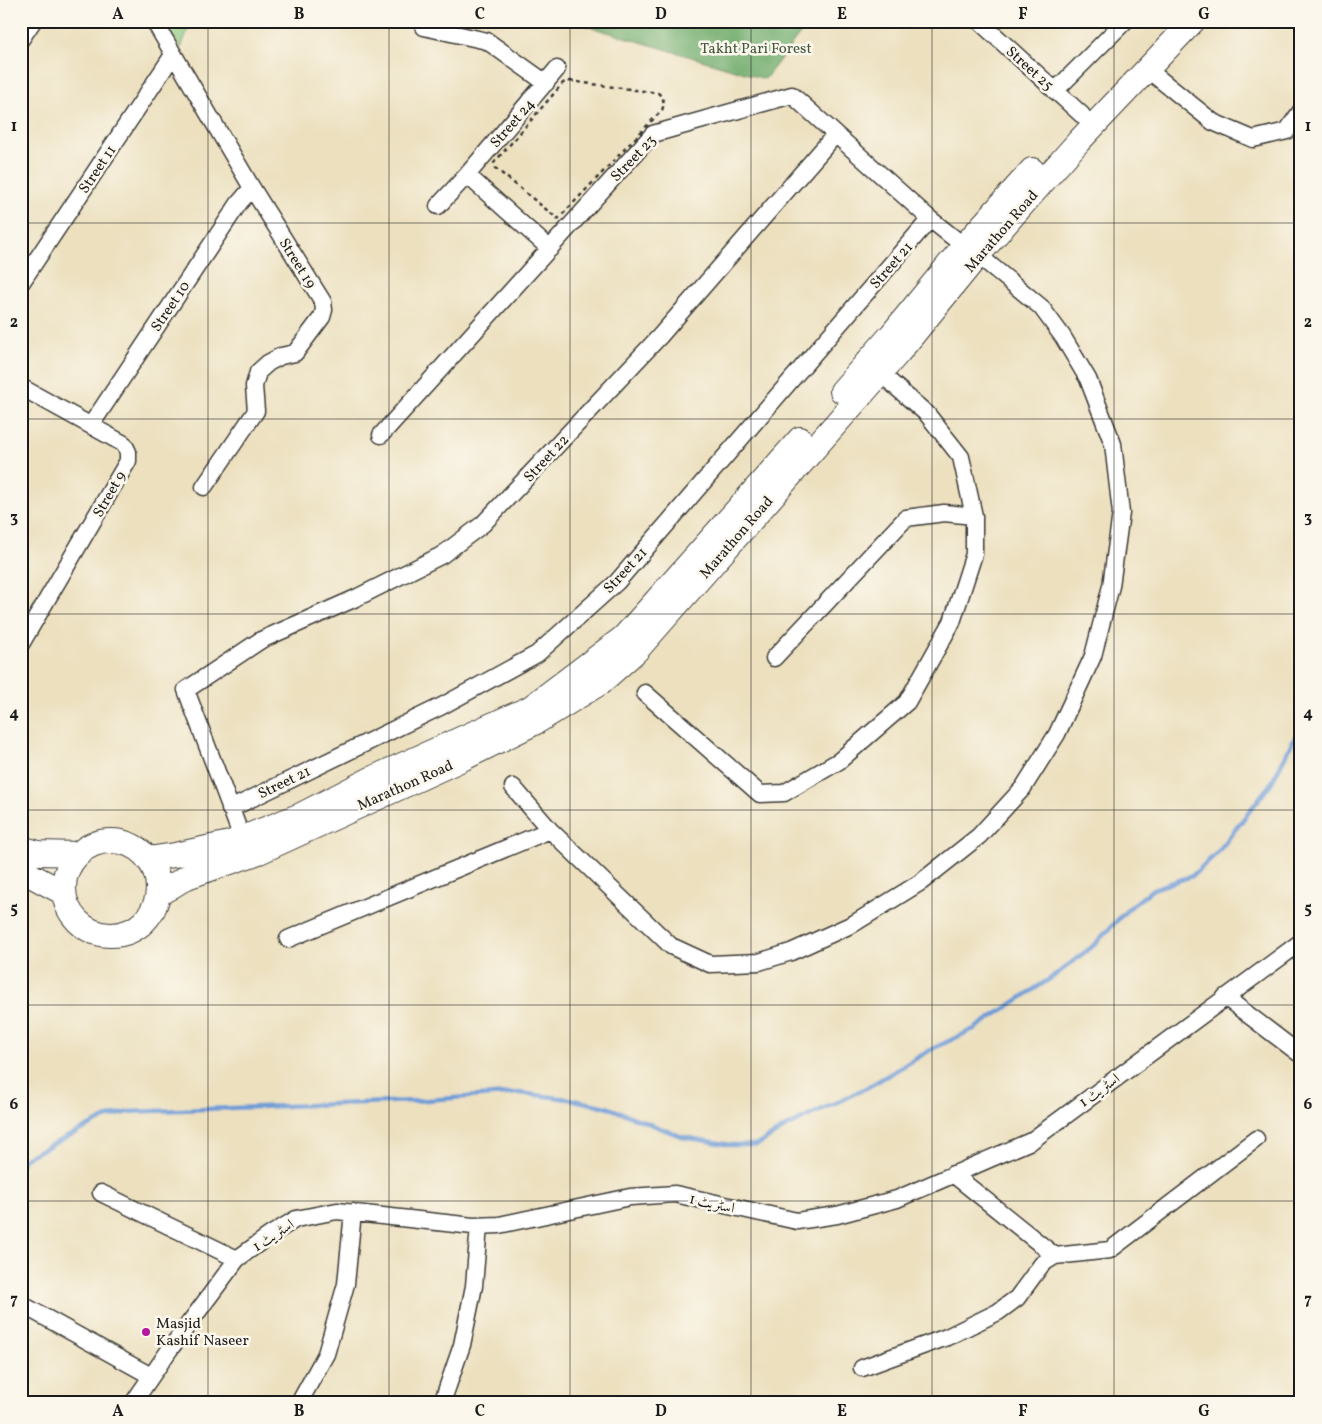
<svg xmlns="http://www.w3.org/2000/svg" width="1322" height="1424" viewBox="0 0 1322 1424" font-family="Vollkorn,Amiri,serif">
<rect width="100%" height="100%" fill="#fbf7ec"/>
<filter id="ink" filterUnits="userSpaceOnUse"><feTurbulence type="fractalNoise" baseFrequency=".02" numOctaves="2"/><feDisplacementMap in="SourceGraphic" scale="10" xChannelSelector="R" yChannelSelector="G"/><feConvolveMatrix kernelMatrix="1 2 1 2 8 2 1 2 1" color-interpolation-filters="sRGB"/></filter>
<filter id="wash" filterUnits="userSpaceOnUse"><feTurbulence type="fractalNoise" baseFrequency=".0096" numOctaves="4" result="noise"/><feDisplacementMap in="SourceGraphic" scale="20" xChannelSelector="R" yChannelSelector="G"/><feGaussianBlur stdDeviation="1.12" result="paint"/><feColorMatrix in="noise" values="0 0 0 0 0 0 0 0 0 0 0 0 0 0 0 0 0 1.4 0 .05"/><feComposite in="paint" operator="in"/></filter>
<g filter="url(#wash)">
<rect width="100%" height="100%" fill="#ece0bf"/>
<path fill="#8ac77d" stroke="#53724c" d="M 162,21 L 191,21 L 181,48 Z"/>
<path fill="#6fac6c" stroke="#466444" d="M 570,21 L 810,21 L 765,79 Z"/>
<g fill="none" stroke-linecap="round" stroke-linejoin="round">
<path stroke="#6f9cd7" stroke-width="4.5" d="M 21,1164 L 25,1158 L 105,1118 L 129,1112 L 414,1101 L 519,1093 L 569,1099 L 607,1107 L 683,1137 L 731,1145 L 757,1145 L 786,1127 L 868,1087 L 934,1048 L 974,1029 L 1054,976 L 1093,946 L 1128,909 L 1153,889 L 1192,876 L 1217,853 L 1272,782 L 1301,725"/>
</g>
</g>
<g filter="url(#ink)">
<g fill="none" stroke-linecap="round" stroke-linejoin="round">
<defs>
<path id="minor" d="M 154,21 L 252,188 L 323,302 L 324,310 L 322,317 L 295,353 L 281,356 L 268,363 L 258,372 L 254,386 L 256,411 L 204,487
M 979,21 L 1082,115
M 424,27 L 487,41 L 546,83
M 21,39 L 33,21
M 1147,69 L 1213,122 L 1253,139 L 1287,131 L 1301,111
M 1055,91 L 1125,21
M 467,175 L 550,249
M 438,206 L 467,175 L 557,69
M 21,283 L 173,55
M 21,387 L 124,444 L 128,452 L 128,461 L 21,644
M 91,425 L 239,203 L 252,188
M 381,435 L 653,134 L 792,95 L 930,219 L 964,246
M 774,658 L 906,518 L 944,513 L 974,516
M 645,693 L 760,794 L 784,793 L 839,761 L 907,702 L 952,622 L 974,554 L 974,516 L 961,457 L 927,414 L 880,373
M 513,787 L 550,830 L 671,946 L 710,964 L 759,962 L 791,952 L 853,924 L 921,882 L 979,836 L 1023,788 L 1057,734 L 1093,656 L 1111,586 L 1121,513 L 1113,444 L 1088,379 L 1063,337 L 1041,307 L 978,255
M 230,809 L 442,706 L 537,654 L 617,582 L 930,219
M 242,838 L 186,690 L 261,640 L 356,598 L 442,555 L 483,524 L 660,336 L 835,135
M 288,939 L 550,830
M 1225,997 L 1301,1055
M 953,1174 L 1055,1256
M 101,1193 L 237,1259
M 21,1304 L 151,1376
M 862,1368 L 947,1337 L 998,1312 L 1017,1298 L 1042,1264 L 1055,1256 L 1110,1250 L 1256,1139
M 133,1403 L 170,1349 L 237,1259 L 270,1235 L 296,1219 L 337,1211 L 473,1226 L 499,1225 L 630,1197 L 675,1194 L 797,1221 L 837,1215 L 897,1199 L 1031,1141 L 1301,942
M 299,1403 L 326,1354 L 346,1284 L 353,1212
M 442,1403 L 462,1345 L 474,1286 L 479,1226"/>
<path id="secondary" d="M 842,391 L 892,334 L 964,246 L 1032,170
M64 888a47 47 0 1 1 94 0a47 47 0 1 1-94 0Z
M 21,848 L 38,853 L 79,854
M 148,859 L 175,855 L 230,843 L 301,815 L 373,778 L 530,708 L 624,637 L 800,439
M 21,870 L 64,893
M 159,894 L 187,877 L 259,852 L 464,758 L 538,721 L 600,683 L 636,651 L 899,352 L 978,255 L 1079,141 L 1193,21"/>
</defs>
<use href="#minor" stroke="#3b3934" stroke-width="19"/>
<use href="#secondary" stroke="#3b3934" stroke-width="26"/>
<path stroke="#3b3934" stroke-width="2.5" stroke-dasharray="4 4" stroke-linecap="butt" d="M 570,81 L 658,93 C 664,98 665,103 662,110 L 558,219 L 495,168 L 494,163 L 563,83 Z"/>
<use href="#minor" stroke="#fff" stroke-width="16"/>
<use href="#secondary" stroke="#fff" stroke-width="24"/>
</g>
</g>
<path fill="none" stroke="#1c1c1c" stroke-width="1" stroke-opacity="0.55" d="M 208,21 L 208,1403M 389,21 L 389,1403M 570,21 L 570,1403M 751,21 L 751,1403M 932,21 L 932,1403M 1114,21 L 1114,1403M 21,223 L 1301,223M 21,419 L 1301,419M 21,614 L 1301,614M 21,810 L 1301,810M 21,1005 L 1301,1005M 21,1201 L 1301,1201"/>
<circle fill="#b5179e" stroke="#fbf7ec" stroke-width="2" cx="146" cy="1332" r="5"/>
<g text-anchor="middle" stroke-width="5" stroke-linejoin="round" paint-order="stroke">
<g font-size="15" fill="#42583e" stroke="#fbf7ec">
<text x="756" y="53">Takht Pari Forest</text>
</g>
<g font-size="15" fill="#1c1c1c" stroke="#fbf7ec">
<text transform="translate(1030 68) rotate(42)" y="5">Street 25</text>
<text transform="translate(512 123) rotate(-49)" y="5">Street 24</text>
<text transform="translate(633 158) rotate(-46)" y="5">Street 23</text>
<text transform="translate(97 169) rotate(-56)" y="5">Street 11</text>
<text transform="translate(1001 231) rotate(-49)" y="5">Marathon Road</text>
<text transform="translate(298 263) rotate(58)" y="5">Street 19</text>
<text transform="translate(891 265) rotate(-49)" y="5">Street 21</text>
<text transform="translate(170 306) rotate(-56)" y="5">Street 10</text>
<text transform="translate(546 458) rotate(-47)" y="5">Street 22</text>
<text transform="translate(109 494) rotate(-60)" y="5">Street 9</text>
<text transform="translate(736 537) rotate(-49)" y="5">Marathon Road</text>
<text transform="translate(625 570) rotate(-47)" y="5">Street 21</text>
<text transform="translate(284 782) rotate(-26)" y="5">Street 21</text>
<text transform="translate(405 785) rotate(-24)" y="5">Marathon Road</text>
<text transform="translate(1099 1090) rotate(-36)" y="5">اسٹریٹ 1</text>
<text transform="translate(712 1203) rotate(13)" y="5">اسٹریٹ 1</text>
<text transform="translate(273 1235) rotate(-33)" y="5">اسٹریٹ 1</text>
</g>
<g font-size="15" fill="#1c1c1c" stroke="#fbf7ec" text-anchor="start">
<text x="156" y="1328">Masjid<tspan x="156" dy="17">Kashif Naseer</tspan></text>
</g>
</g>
<rect width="1322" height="1424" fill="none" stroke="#fbf7ec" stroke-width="55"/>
<rect x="28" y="28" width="1266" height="1368" fill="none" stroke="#1c1c1c" stroke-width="2"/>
<g font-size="16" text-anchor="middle" font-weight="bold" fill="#1c1c1c">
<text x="118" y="19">A</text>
<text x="299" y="19">B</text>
<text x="480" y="19">C</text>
<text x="661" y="19">D</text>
<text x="842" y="19">E</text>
<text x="1023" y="19">F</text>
<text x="1204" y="19">G</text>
<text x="14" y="131">1</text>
<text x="1308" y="131">1</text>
<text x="14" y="327">2</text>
<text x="1308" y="327">2</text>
<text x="14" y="522">3</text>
<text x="1308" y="522">3</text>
<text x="14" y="718">4</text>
<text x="1308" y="718">4</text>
<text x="14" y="913">5</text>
<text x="1308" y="913">5</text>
<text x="14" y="1109">6</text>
<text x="1308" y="1109">6</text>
<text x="14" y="1304">7</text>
<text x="1308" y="1304">7</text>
<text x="118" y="1416">A</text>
<text x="299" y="1416">B</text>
<text x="480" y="1416">C</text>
<text x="661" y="1416">D</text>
<text x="842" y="1416">E</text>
<text x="1023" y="1416">F</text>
<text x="1204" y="1416">G</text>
</g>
</svg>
